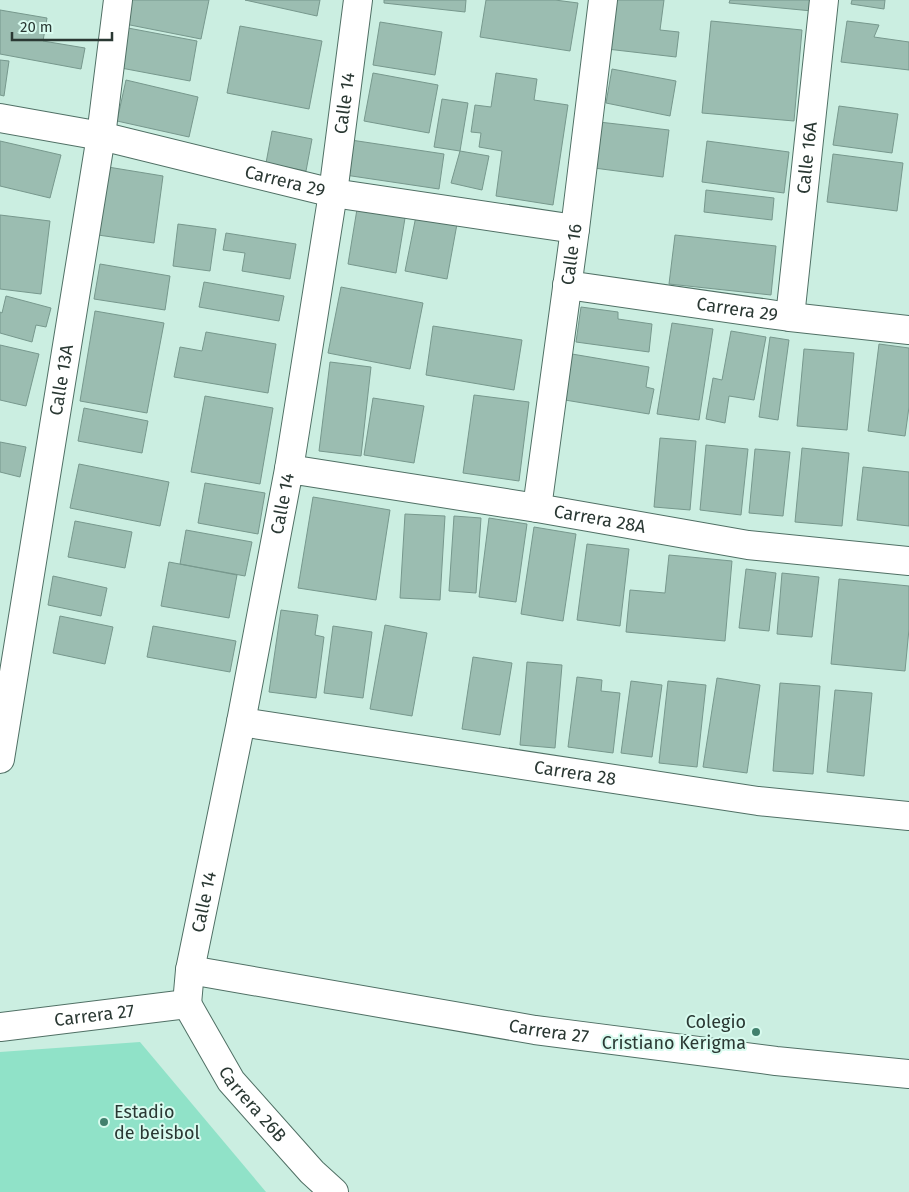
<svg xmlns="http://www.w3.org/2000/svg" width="909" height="1192" viewBox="0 0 909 1192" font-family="'Fira Sans',sans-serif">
<rect width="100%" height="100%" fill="#cbeee1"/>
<path fill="#90e2c8" d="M 140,1042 L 266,1192 L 0,1192 L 0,1052 Z"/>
<path fill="#9bbdb1" stroke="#77988d" d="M 130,0 L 209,0 L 201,39 L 125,24 Z
M 245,0 L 320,0 L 317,16 Z
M 384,0 L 466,0 L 465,12 L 384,3 Z
M 486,0 L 555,0 L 578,3 L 570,51 L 480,37 Z
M 612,0 L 664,0 L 660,30 L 679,32 L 676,57 L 607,49 Z
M 730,0 L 813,0 L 812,11 L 729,3 Z
M 852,0 L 885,0 L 884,9 L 851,4 Z
M 0,10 L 47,18 L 43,41 L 85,48 L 81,69 L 0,54 Z
M 711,21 L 802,30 L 794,121 L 702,113 Z
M 847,21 L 879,25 L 874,37 L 909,42 L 909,70 L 841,62 Z
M 380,22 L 442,32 L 435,75 L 373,65 Z
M 240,26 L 322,41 L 309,109 L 227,93 Z
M 128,28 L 197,41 L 190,81 L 121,68 Z
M 0,60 L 9,61 L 4,96 L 0,95 Z
M 612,69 L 676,81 L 670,116 L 606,103 Z
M 373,73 L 438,85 L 429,133 L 364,121 Z
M 496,73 L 537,79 L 534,100 L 568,105 L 553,205 L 496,196 L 502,151 L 479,147 L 481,133 L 471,132 L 475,105 L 491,107 Z
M 126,80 L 198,97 L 189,137 L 117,121 Z
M 442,99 L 468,103 L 460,151 L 434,147 Z
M 839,106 L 898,114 L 892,153 L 833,145 Z
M 599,122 L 669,130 L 663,177 L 594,168 Z
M 272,131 L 312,139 L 306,171 L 266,163 Z
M 351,140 L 444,154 L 439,189 L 345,175 Z
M 0,141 L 61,155 L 50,198 L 0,186 Z
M 707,141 L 789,152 L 784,193 L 702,182 Z
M 460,151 L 489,156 L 482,190 L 451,183 Z
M 833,154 L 903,163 L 897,211 L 827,202 Z
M 108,167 L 163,176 L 154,243 L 98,235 Z
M 706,190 L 774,198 L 772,220 L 704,212 Z
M 358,203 L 406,212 L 396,273 L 348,264 Z
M 0,215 L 50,221 L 41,294 L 0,289 Z
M 416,216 L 457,224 L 447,279 L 405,271 Z
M 178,224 L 216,229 L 210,271 L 173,266 Z
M 226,233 L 296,244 L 290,279 L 242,271 L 245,253 L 223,250 Z
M 675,235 L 776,246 L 771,295 L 669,284 Z
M 100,264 L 170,276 L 165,310 L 94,299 Z
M 204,282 L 284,296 L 279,321 L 199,307 Z
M 341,287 L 423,303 L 410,369 L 328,353 Z
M 6,296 L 51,308 L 46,327 L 36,325 L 32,342 L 0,333 L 0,312 L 2,313 Z
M 581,307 L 618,312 L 618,319 L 652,324 L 649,352 L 576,342 Z
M 95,311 L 164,323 L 147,413 L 80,401 Z
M 672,323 L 713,329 L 699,420 L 657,414 Z
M 433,326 L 522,340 L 514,390 L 426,375 Z
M 731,331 L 766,337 L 754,400 L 729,396 L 725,423 L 706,419 L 713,378 L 722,380 Z
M 206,332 L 276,344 L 268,393 L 174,377 L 180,347 L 202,351 Z
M 770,337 L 789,340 L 778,420 L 759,417 Z
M 879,344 L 909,348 L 909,407 L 905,436 L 868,431 Z
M 0,345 L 39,354 L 26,406 L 0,400 Z
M 804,349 L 854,353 L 847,430 L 797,426 Z
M 566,353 L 649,367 L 646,387 L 654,389 L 649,414 L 559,399 Z
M 330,362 L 371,367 L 361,456 L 319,451 Z
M 474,395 L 529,402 L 519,481 L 463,473 Z
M 205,396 L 273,408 L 260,484 L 191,472 Z
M 373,398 L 424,406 L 414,463 L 364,455 Z
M 84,408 L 148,421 L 142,453 L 78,441 Z
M 660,438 L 696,441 L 690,510 L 654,507 Z
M 0,442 L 26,447 L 20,477 L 0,472 Z
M 706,445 L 748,449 L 741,515 L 700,510 Z
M 802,448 L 849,453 L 842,526 L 795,522 Z
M 755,449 L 790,452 L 783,516 L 749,513 Z
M 79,464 L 169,482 L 160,526 L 70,508 Z
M 863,467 L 909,472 L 909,526 L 857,520 Z
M 205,483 L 265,493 L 258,534 L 198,523 Z
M 313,497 L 390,510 L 376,600 L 298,588 Z
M 405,514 L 445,516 L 440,600 L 400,598 Z
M 454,516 L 481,518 L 476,593 L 449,591 Z
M 489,518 L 527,524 L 516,602 L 479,597 Z
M 75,521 L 132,532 L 125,568 L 68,557 Z
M 534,527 L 576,534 L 563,621 L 521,614 Z
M 186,530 L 252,542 L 245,576 L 180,564 Z
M 587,544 L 629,549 L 620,626 L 577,620 Z
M 669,555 L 732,561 L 725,641 L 626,632 L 630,590 L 665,593 Z
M 169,562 L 237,575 L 229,618 L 161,606 Z
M 746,569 L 776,573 L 769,631 L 739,628 Z
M 782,573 L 819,577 L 812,637 L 777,634 Z
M 53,576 L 107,588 L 101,616 L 48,605 Z
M 839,579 L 909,586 L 909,629 L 905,671 L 831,664 Z
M 281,610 L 318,615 L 315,635 L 324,637 L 316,698 L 269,692 Z
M 60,616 L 113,627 L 105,664 L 53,653 Z
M 385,625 L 427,633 L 412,716 L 370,709 Z
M 153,626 L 236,641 L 230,672 L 147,657 Z
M 333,626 L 372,632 L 363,698 L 324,693 Z
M 473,657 L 512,663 L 500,735 L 462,729 Z
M 527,662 L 562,665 L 555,748 L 520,745 Z
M 577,677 L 602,680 L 601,691 L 620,693 L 613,753 L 568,747 Z
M 717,678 L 760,685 L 747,773 L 703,767 Z
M 631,681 L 662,685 L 652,757 L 621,753 Z
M 668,681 L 706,685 L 697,767 L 659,763 Z
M 780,683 L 820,686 L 813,774 L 773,771 Z
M 835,690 L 872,693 L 864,776 L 827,772 Z"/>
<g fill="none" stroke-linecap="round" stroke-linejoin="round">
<defs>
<g id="street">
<path id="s1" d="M 0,118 L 101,136 L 333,193 L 575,229"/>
<path id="s2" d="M 567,285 L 790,317 L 909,330"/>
<path id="s3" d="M 790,317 L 824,0"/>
<path id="s4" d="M 289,469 L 333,193 L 358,0"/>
<path id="s5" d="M 537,508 L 575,229 L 603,0"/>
<path id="s6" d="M 241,722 L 758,801 L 909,816"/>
<path id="s7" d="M 0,759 L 101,136 L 118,0"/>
<path id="s8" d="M 190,970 L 535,1030 L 776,1061 L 909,1074"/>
<path id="s9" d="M 187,1004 L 231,1081 L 312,1172 L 334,1192"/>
</g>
<g id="secondary">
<path id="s10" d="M 0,1027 L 187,1004 L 190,970 L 241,722 L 289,469 L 537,508 L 748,545 L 909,561"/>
</g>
</defs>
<use href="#street" stroke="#507065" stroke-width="30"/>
<use href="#secondary" stroke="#507065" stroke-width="30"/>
<use href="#street" stroke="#fff" stroke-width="28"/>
<use href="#secondary" stroke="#fff" stroke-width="28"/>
</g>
<g fill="#41806d" stroke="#d8fbef" stroke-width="2">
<circle cx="756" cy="1032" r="5"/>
<circle cx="104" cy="1122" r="5"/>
</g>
<g text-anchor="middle" stroke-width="4" stroke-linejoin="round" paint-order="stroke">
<g font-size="18" fill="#2a3833" stroke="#d8fbef">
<text dy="6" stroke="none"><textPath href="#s4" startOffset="370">Calle 14</textPath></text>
<text dy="6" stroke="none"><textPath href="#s3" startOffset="160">Calle 16A</textPath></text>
<text dy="6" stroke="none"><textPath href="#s1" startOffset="292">Carrera 29</textPath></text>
<text dy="6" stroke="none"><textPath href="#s5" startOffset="256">Calle 16</textPath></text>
<text dy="6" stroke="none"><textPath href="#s2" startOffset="172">Carrera 29</textPath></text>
<text dy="6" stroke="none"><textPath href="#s7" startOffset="384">Calle 13A</textPath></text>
<text dy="6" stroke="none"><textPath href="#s10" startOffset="698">Calle 14</textPath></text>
<text dy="6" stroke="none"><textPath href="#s10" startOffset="1048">Carrera 28A</textPath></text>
<text dy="6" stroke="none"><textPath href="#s6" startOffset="338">Carrera 28</textPath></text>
<text dy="6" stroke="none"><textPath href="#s10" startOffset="292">Calle 14</textPath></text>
<text dy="6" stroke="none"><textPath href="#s10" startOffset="95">Carrera 27</textPath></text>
<text dy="6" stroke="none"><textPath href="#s8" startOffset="364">Carrera 27</textPath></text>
<text dy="6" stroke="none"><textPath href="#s9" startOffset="120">Carrera 26B</textPath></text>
</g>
<g font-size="18" fill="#2a3833" stroke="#d8fbef" text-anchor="end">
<text x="746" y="1028">Colegio<tspan x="746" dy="21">Cristiano Kerigma</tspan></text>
<text x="114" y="1118" text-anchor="start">Estadio<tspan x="114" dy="21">de beisbol</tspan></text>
</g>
</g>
<path d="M12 32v8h100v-8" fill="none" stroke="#2a3833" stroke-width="2.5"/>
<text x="20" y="32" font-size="15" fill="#2a3833" stroke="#d8fbef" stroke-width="4" paint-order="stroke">20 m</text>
</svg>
